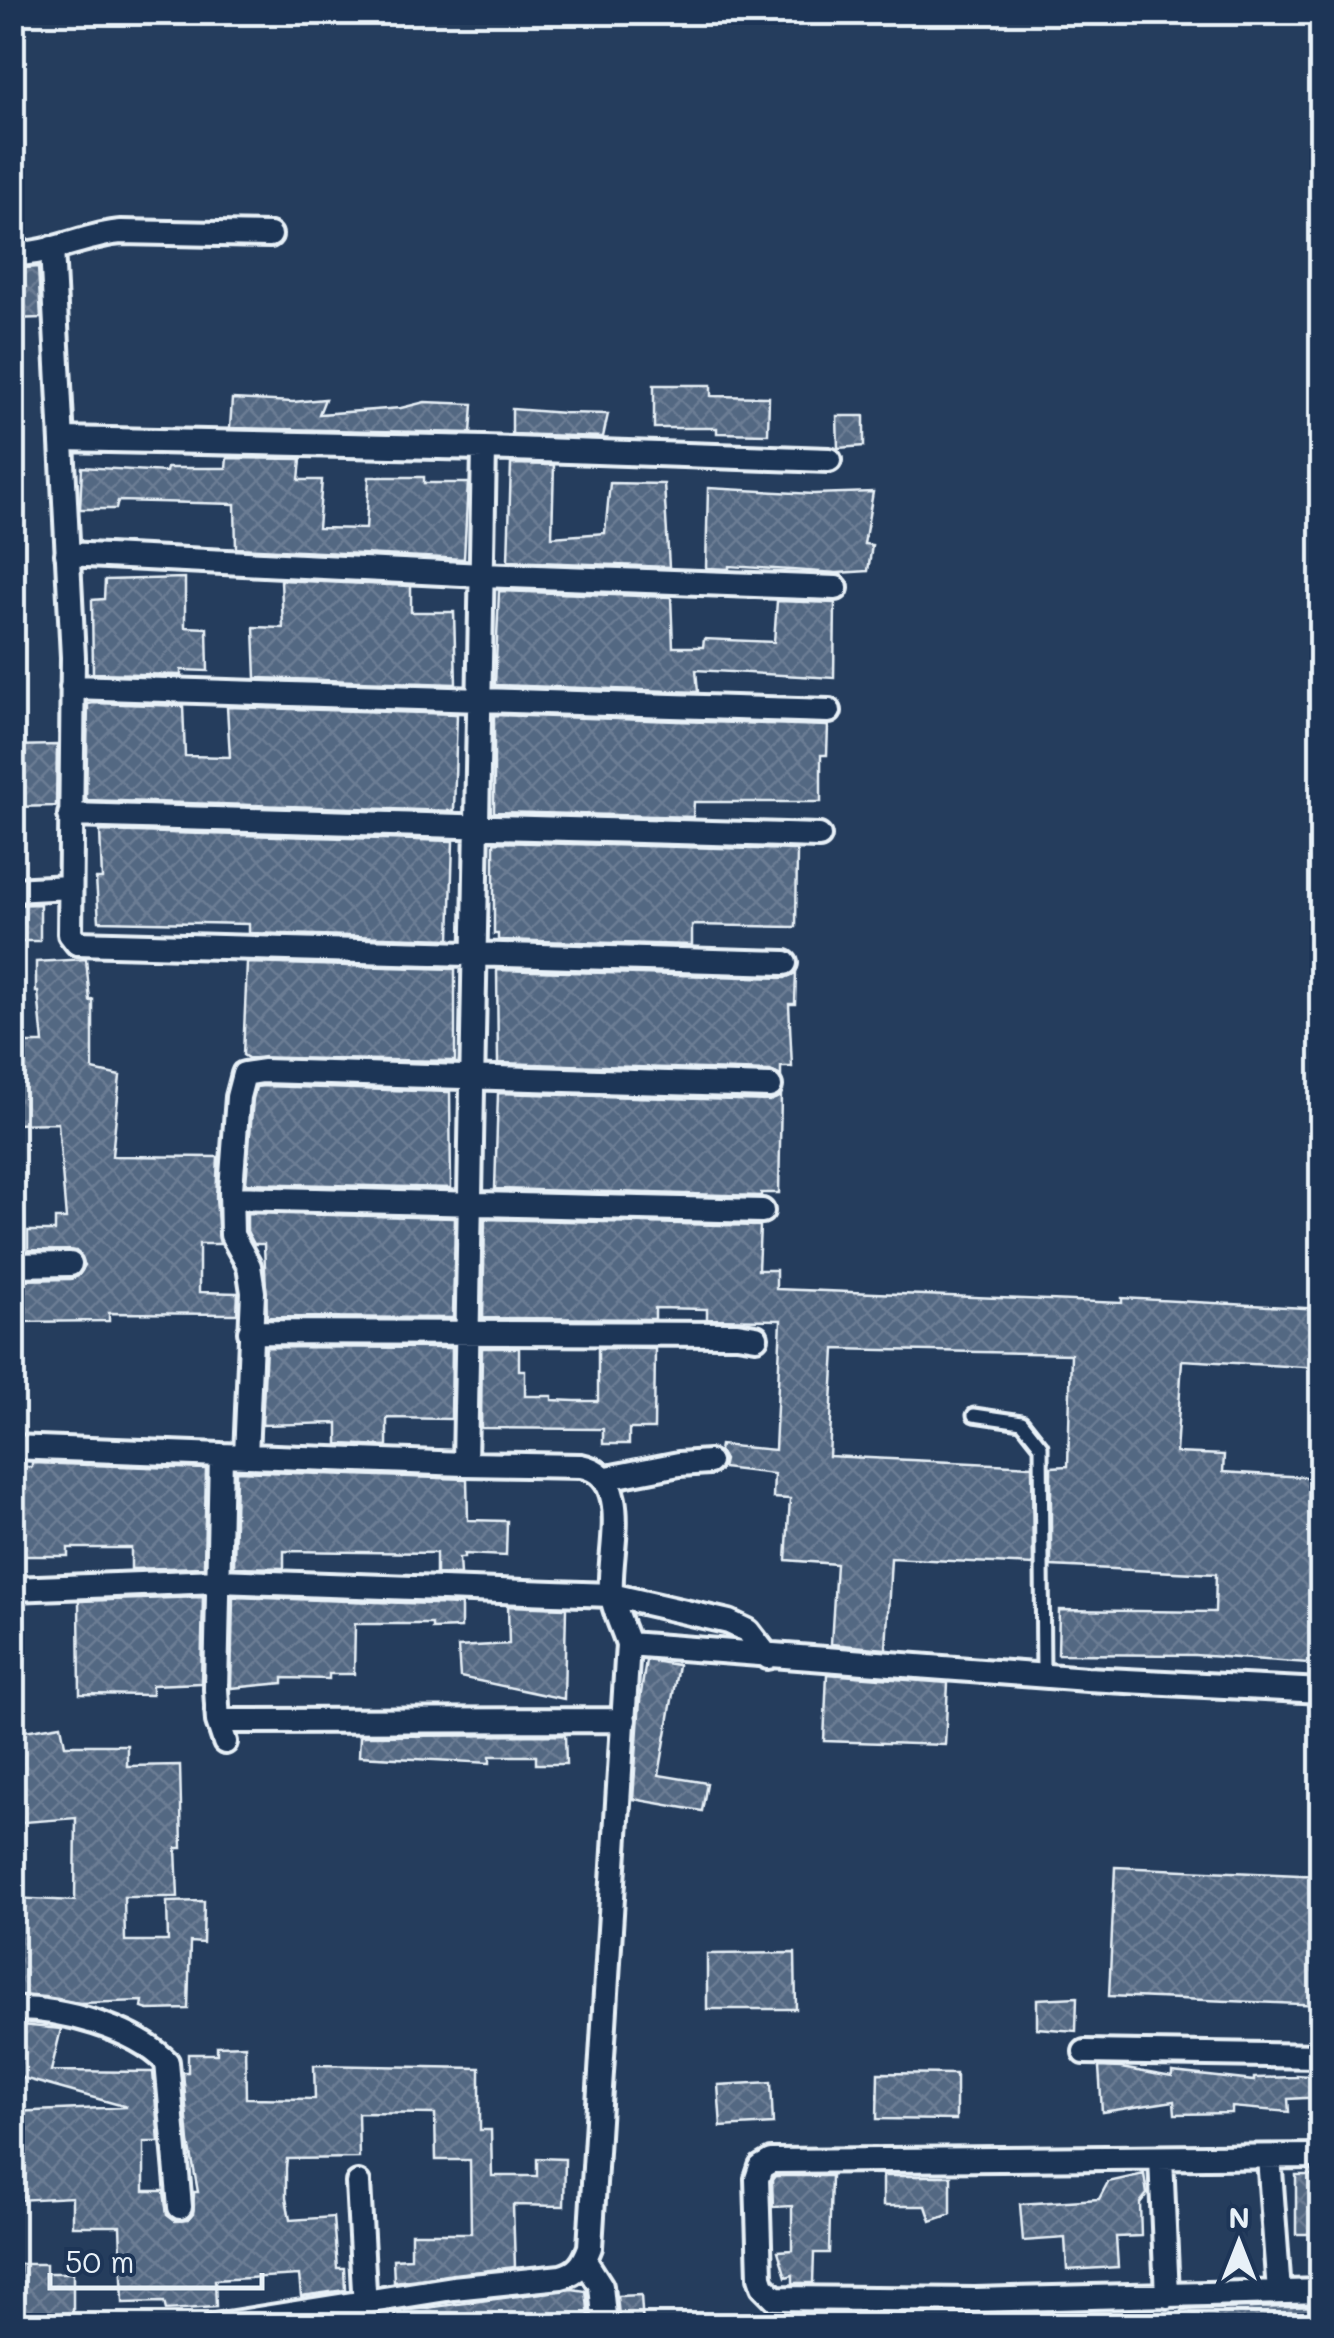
<svg xmlns="http://www.w3.org/2000/svg" width="1334" height="2338" viewBox="0 0 1334 2338" font-family="Mali,sans-serif">
<defs>
<pattern id="building-cross-hatch" width="8" height="8" patternUnits="userSpaceOnUse" patternTransform="scale(2.5)"><rect width="8" height="8" fill="#536782"/><path d="M0 0l8 8M0 8l8-8" fill="none" stroke="#6c7d94"/></pattern>
</defs>
<rect width="100%" height="100%" fill="#253d5d"/>
<filter id="ink" filterUnits="userSpaceOnUse"><feTurbulence type="fractalNoise" baseFrequency=".01" numOctaves="2"/><feDisplacementMap in="SourceGraphic" scale="20" xChannelSelector="R" yChannelSelector="G"/><feConvolveMatrix kernelMatrix="1 2 1 2 8 2 1 2 1" color-interpolation-filters="sRGB"/></filter>
<g filter="url(#ink)">
<path fill="url(#building-cross-hatch)" stroke="#e8f1f8" stroke-width="2.5" d="M 38,267 L 41,318 L 12,319 L 12,269 Z
M 654,385 L 711,385 L 711,396 L 769,397 L 768,434 L 717,433 L 717,428 L 654,428 Z
M 232,399 L 293,402 L 325,399 L 319,414 L 401,408 L 425,402 L 473,404 L 471,433 L 230,428 Z
M 512,409 L 564,413 L 608,414 L 603,437 L 512,434 Z
M 837,416 L 864,416 L 864,446 L 838,448 Z
M 227,458 L 301,459 L 299,480 L 322,480 L 318,528 L 366,529 L 369,477 L 424,477 L 424,483 L 468,483 L 464,559 L 236,548 L 235,504 L 118,501 L 116,509 L 80,509 L 82,467 L 166,472 L 167,468 L 226,468 Z
M 511,464 L 554,465 L 552,537 L 605,533 L 610,483 L 664,484 L 669,567 L 508,561 Z
M 708,488 L 813,494 L 873,492 L 864,544 L 872,545 L 868,571 L 837,573 L 729,566 L 729,569 L 706,568 Z
M 185,578 L 185,627 L 207,628 L 208,671 L 181,670 L 181,675 L 93,673 L 92,600 L 104,599 L 105,580 Z
M 281,580 L 411,586 L 411,612 L 454,612 L 456,684 L 256,678 L 254,627 L 283,628 Z
M 499,591 L 671,597 L 673,647 L 703,647 L 704,639 L 774,642 L 777,601 L 835,603 L 834,678 L 696,670 L 698,692 L 495,685 Z
M 94,703 L 183,706 L 185,756 L 230,757 L 227,707 L 457,714 L 454,811 L 86,800 L 88,704 Z
M 494,715 L 828,726 L 827,755 L 821,755 L 821,802 L 694,802 L 693,817 L 494,812 Z
M 57,745 L 56,806 L 12,807 L 12,746 Z
M 100,831 L 453,841 L 450,939 L 249,933 L 249,924 L 99,921 L 96,879 L 102,879 Z
M 494,842 L 797,850 L 796,927 L 692,925 L 692,945 L 498,940 L 498,934 L 494,934 Z
M 40,904 L 40,941 L 12,941 L 12,905 Z
M 86,959 L 90,1001 L 93,1000 L 93,1070 L 120,1076 L 112,1156 L 218,1157 L 216,1199 L 220,1244 L 199,1244 L 199,1292 L 238,1293 L 237,1314 L 109,1313 L 109,1321 L 12,1322 L 12,1280 L 71,1279 L 78,1276 L 85,1265 L 76,1251 L 28,1250 L 28,1231 L 55,1231 L 55,1219 L 66,1219 L 58,1123 L 12,1124 L 12,1043 L 43,1043 L 38,992 L 36,992 L 36,962 Z
M 247,963 L 455,969 L 455,1061 L 248,1058 L 243,1055 Z
M 497,970 L 785,978 L 796,972 L 795,1004 L 789,1004 L 792,1067 L 781,1067 L 781,1076 L 770,1071 L 498,1063 Z
M 264,1086 L 450,1092 L 451,1188 L 246,1183 L 253,1099 L 256,1087 Z
M 498,1093 L 770,1101 L 781,1095 L 779,1193 L 761,1193 L 761,1196 L 495,1189 Z
M 247,1213 L 455,1218 L 453,1318 L 267,1317 L 264,1244 L 254,1244 L 247,1231 Z
M 485,1219 L 760,1226 L 758,1270 L 776,1270 L 776,1289 L 1122,1303 L 1122,1298 L 1322,1309 L 1322,1368 L 1182,1360 L 1176,1453 L 1224,1455 L 1223,1472 L 1322,1478 L 1322,1664 L 1194,1655 L 1058,1654 L 1059,1610 L 1215,1612 L 1216,1574 L 1051,1566 L 1051,1467 L 1068,1466 L 1071,1354 L 835,1349 L 829,1456 L 1032,1466 L 1033,1565 L 891,1558 L 886,1649 L 831,1644 L 836,1564 L 786,1560 L 790,1499 L 773,1498 L 774,1474 L 722,1468 L 724,1460 L 719,1451 L 720,1445 L 775,1450 L 781,1320 L 707,1319 L 707,1309 L 655,1308 L 655,1319 L 483,1318 Z
M 266,1347 L 452,1348 L 451,1419 L 387,1418 L 387,1446 L 338,1444 L 338,1423 L 262,1425 Z
M 482,1348 L 519,1348 L 519,1370 L 525,1370 L 525,1396 L 552,1396 L 552,1400 L 575,1401 L 598,1401 L 598,1348 L 655,1349 L 654,1429 L 629,1429 L 629,1444 L 603,1444 L 603,1429 L 481,1428 Z
M 32,1463 L 206,1469 L 204,1567 L 131,1569 L 131,1548 L 68,1548 L 68,1556 L 12,1556 L 12,1467 L 32,1467 Z
M 236,1471 L 467,1479 L 468,1520 L 507,1521 L 506,1556 L 464,1554 L 464,1558 L 459,1558 L 460,1575 L 436,1574 L 436,1553 L 284,1551 L 284,1568 L 234,1567 Z
M 203,1597 L 201,1683 L 152,1685 L 152,1695 L 80,1694 L 79,1601 Z
M 233,1597 L 461,1605 L 461,1628 L 432,1629 L 432,1624 L 355,1624 L 354,1674 L 329,1674 L 329,1679 L 283,1678 L 283,1683 L 231,1688 Z
M 508,1606 L 566,1608 L 564,1699 L 460,1677 L 458,1647 L 509,1644 Z
M 646,1660 L 678,1665 L 659,1775 L 707,1783 L 702,1811 L 633,1799 L 640,1700 Z
M 827,1674 L 948,1683 L 945,1745 L 824,1741 Z
M 61,1725 L 65,1745 L 127,1745 L 127,1766 L 180,1765 L 182,1848 L 176,1848 L 178,1897 L 124,1897 L 125,1941 L 168,1941 L 167,1902 L 204,1901 L 203,1943 L 190,1942 L 188,2009 L 148,2010 L 142,2008 L 143,2001 L 80,2003 L 12,1994 L 12,1898 L 75,1901 L 76,1818 L 12,1823 L 12,1733 Z
M 565,1735 L 566,1764 L 536,1764 L 536,1756 L 490,1756 L 490,1763 L 359,1756 L 360,1736 Z
M 1115,1867 L 1322,1876 L 1322,2005 L 1109,1996 Z
M 795,1953 L 796,2009 L 707,2009 L 707,1954 Z
M 1077,1997 L 1076,2031 L 1037,2028 L 1037,1999 Z
M 12,2024 L 61,2029 L 51,2071 L 153,2072 L 159,2142 L 144,2142 L 144,2191 L 164,2191 L 167,2215 L 175,2221 L 188,2220 L 193,2214 L 194,2192 L 198,2192 L 189,2142 L 183,2072 L 188,2072 L 188,2054 L 217,2054 L 217,2046 L 245,2045 L 246,2098 L 315,2099 L 314,2065 L 480,2068 L 480,2130 L 491,2130 L 492,2176 L 537,2176 L 537,2158 L 565,2159 L 564,2206 L 513,2205 L 515,2267 L 394,2282 L 393,2259 L 411,2258 L 411,2233 L 471,2233 L 470,2160 L 436,2160 L 435,2114 L 358,2113 L 359,2158 L 287,2159 L 286,2168 L 286,2198 L 290,2220 L 333,2217 L 337,2268 L 344,2268 L 345,2290 L 301,2296 L 299,2275 L 215,2280 L 216,2307 L 166,2310 L 164,2302 L 123,2303 L 120,2226 L 72,2226 L 72,2197 L 17,2200 L 12,2112 L 127,2107 L 12,2075 Z
M 1099,2067 L 1121,2068 L 1172,2077 L 1172,2072 L 1254,2081 L 1254,2078 L 1297,2077 L 1297,2075 L 1322,2077 L 1322,2097 L 1288,2099 L 1289,2112 L 1232,2107 L 1232,2113 L 1175,2114 L 1174,2101 L 1102,2112 Z
M 878,2073 L 956,2074 L 956,2120 L 877,2119 Z
M 771,2082 L 773,2124 L 721,2127 L 718,2085 Z
M 1144,2174 L 1147,2194 L 1140,2203 L 1141,2236 L 1116,2237 L 1118,2267 L 1067,2270 L 1065,2238 L 1023,2241 L 1020,2204 L 1099,2199 L 1108,2182 Z
M 1296,2175 L 1322,2175 L 1322,2234 L 1296,2234 Z
M 775,2176 L 831,2176 L 829,2253 L 814,2253 L 813,2283 L 793,2283 L 793,2275 L 786,2277 L 778,2251 L 792,2250 L 792,2206 L 773,2207 L 772,2180 Z
M 883,2176 L 951,2176 L 951,2214 L 931,2221 L 926,2206 L 883,2206 Z
M 20,2264 L 46,2264 L 46,2273 L 73,2273 L 73,2321 L 20,2321 Z
M 572,2289 L 586,2291 L 590,2326 L 396,2326 L 395,2312 Z
M 641,2295 L 643,2326 L 620,2326 L 617,2296 Z
M 1322,2306 L 1322,2326 L 1182,2326 L 1182,2310 Z"/>
<g fill="none" stroke-linecap="round" stroke-linejoin="round">
<defs>
<path id="lane" d="M 974,1415 L 1022,1422 L 1041,1446 L 1043,1673"/>
<path id="street" d="M 52,248 L 73,657 L 70,934 L 77,943 L 785,963
M 12,254 C 50,255 84,235 121,232 L 270,235
M 62,439 L 484,448 L 465,1464 L 221,1455 L 216,1689 L 218,1721 L 225,1742
M 484,448 L 829,460
M 67,554 L 482,575 L 836,588
M 72,687 L 829,711
M 70,815 L 819,836
M 12,890 L 69,887
M 231,1198 L 762,1211
M 12,1265 L 70,1264
M 250,1332 L 737,1334 L 756,1337
M 12,1447 L 221,1455
M 246,1456 L 253,1292 L 249,1266 L 232,1235 L 231,1189 L 238,1097 L 244,1074 L 263,1071 L 770,1086
M 465,1464 L 581,1466 C 634,1476 608,1552 611,1591 C 613,1609 623,1628 628,1644 L 1087,1679 L 1322,1691
M 607,1478 L 679,1464 L 709,1462
M 12,1589 L 218,1581 L 611,1595 L 729,1622 L 748,1631 L 768,1657
M 218,1721 L 624,1720
M 12,2009 C 60,2008 134,2028 167,2062 L 180,2207
M 1085,2052 L 1322,2056
M 1322,2156 L 771,2161 L 761,2167 L 757,2179 L 760,2277 L 763,2286 L 775,2298 L 975,2300 L 1322,2291
M 1269,2157 L 1279,2292
M 1161,2158 L 1167,2296
M 358,2183 L 366,2326
M 585,2261 L 601,2286 L 605,2326
M 214,2326 L 453,2288 L 561,2277 C 578,2273 584,2263 590,2247 L 628,1644"/>
</defs>
<use href="#lane" stroke="#e8f1f8" stroke-width="19"/>
<use href="#street" stroke="#e8f1f8" stroke-width="30"/>
<use href="#lane" stroke="#1d3557" stroke-width="11"/>
<use href="#street" stroke="#1d3557" stroke-width="22"/>
</g>
</g>
<rect width="1334" height="2338" fill="none" stroke="#1d3557" stroke-width="50"/>
<rect x="25" y="25" width="1284" height="2288" fill="none" stroke="#e8f1f8" stroke-width="4" filter="url(#ink)"/>
<g transform="translate(1239 2243)" stroke="#1d3557" stroke-width="8" paint-order="stroke">
<path d="M0-8L18 38L0 25L-18 38Z" fill="#e8f1f8"/>
<text y="-15" font-size="28" font-weight="bold" text-anchor="middle" fill="#e8f1f8">N</text>
</g>
<path d="M50 2273v15h212v-15" fill="none" stroke="#e8f1f8" stroke-width="5"/>
<text x="65" y="2273" font-size="30" fill="#e8f1f8" stroke="#1d3557" stroke-width="8" paint-order="stroke">50 m</text>
</svg>
